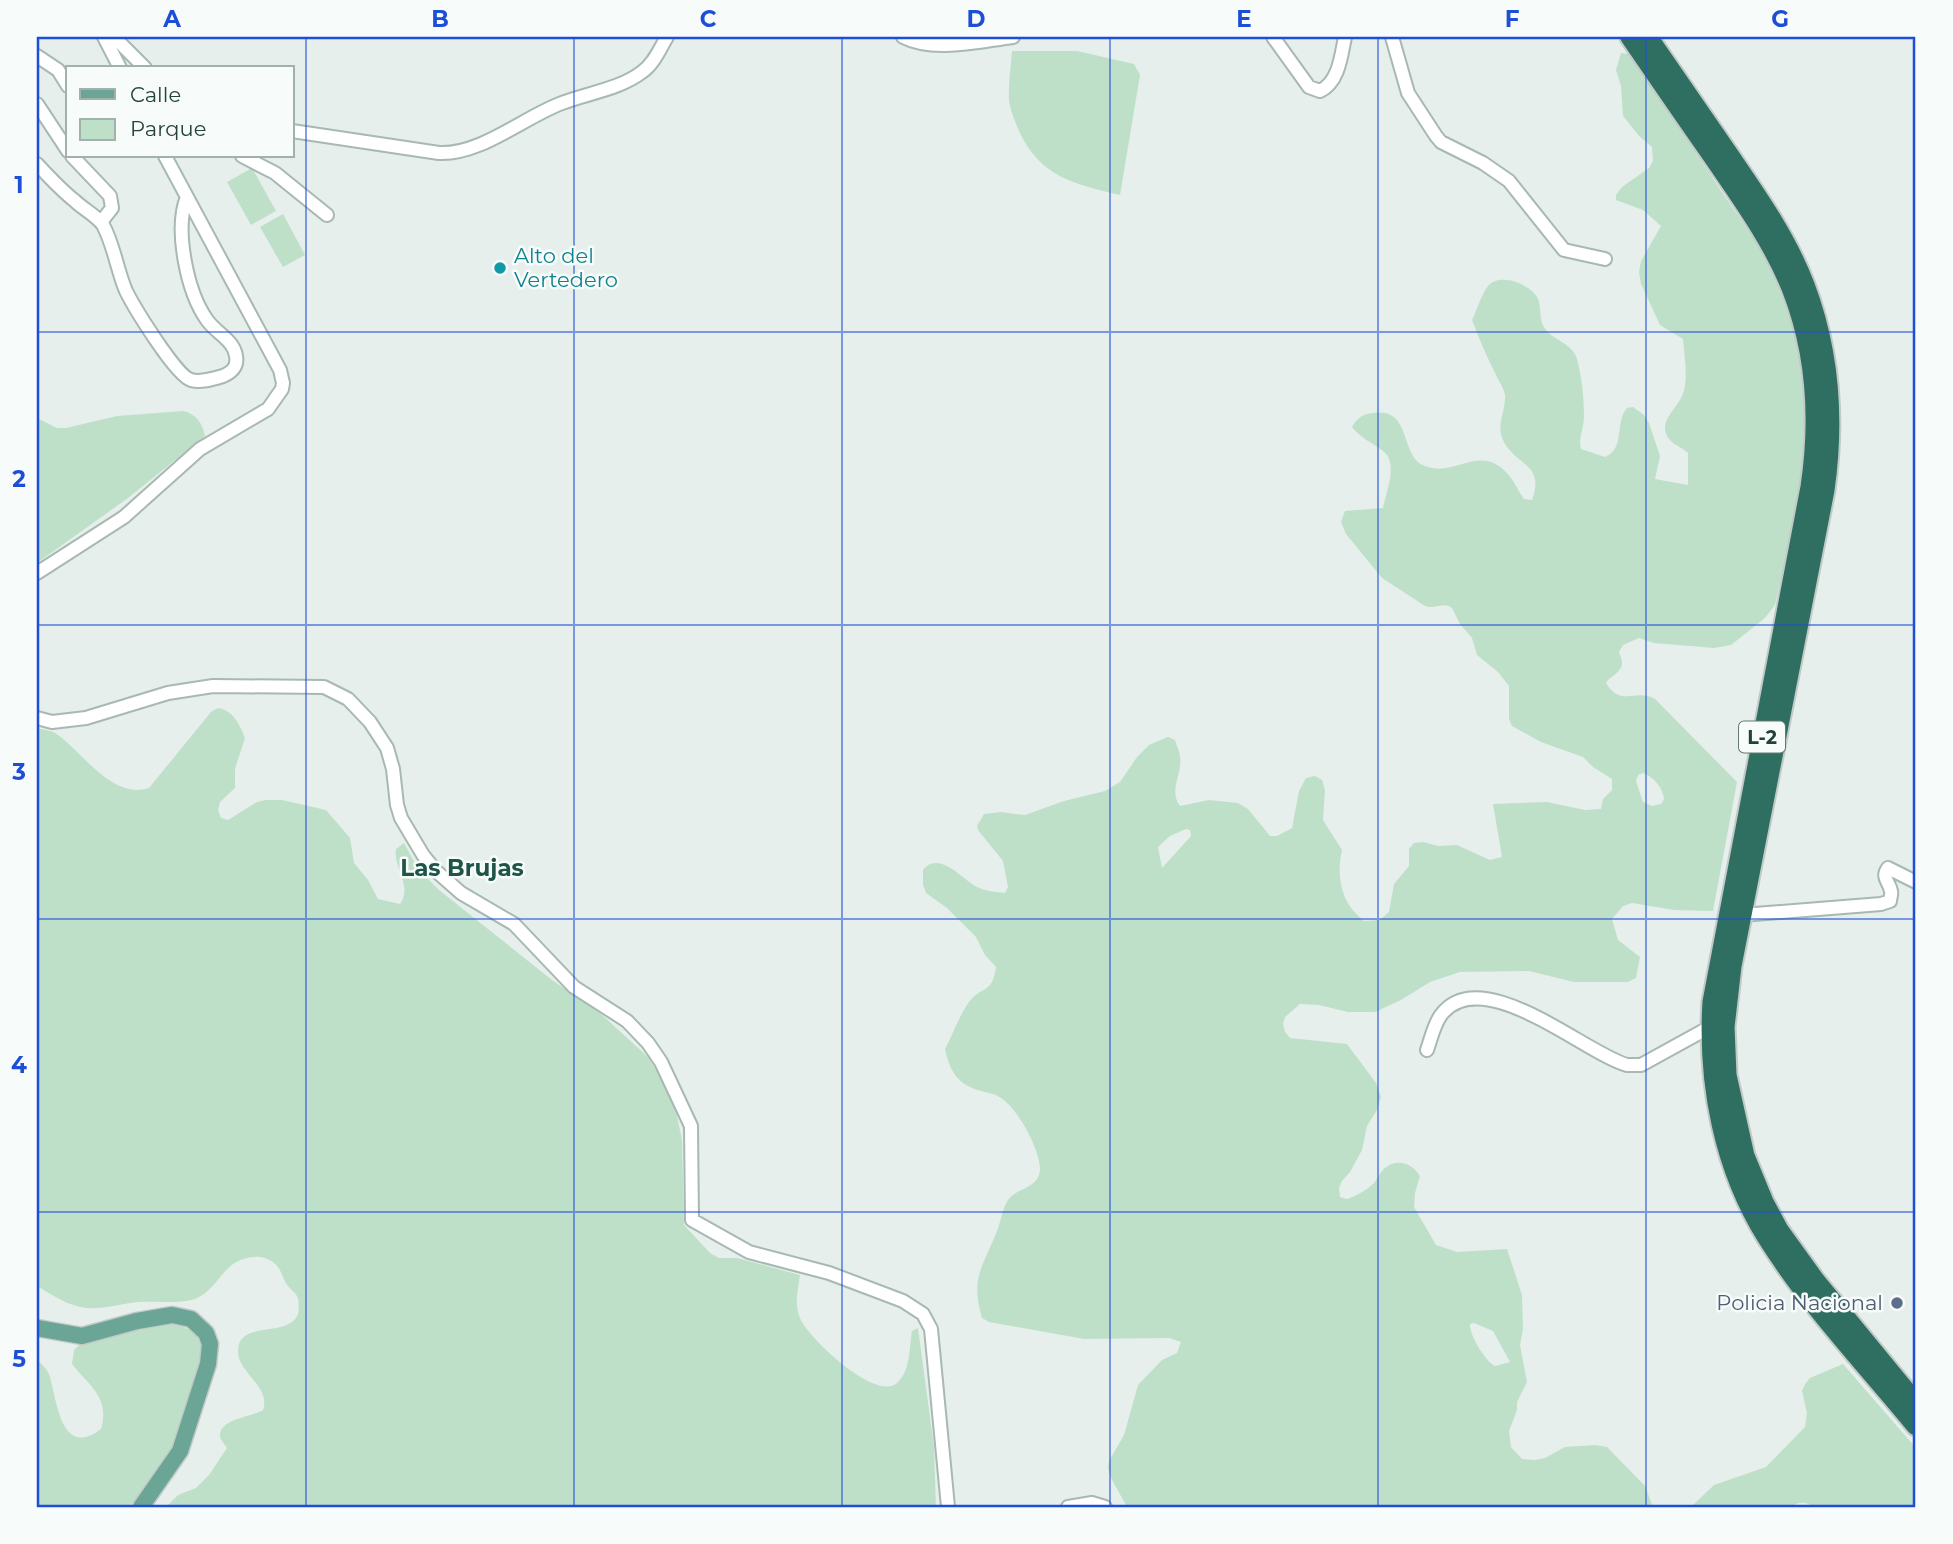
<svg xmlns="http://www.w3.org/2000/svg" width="1953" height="1544" viewBox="0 0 1953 1544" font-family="Montserrat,sans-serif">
<rect width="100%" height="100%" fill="#e6efeb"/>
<path fill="#bfe0c8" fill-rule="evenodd" d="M 1012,51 L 1077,51 L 1134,64 L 1140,75 L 1120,195 C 1074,184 1040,177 1019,131 C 1015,121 1010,110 1009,100 C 1008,84 1011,67 1012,51 Z
M 1621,53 L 1629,54 C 1661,101 1693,148 1724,195 C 1741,220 1760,245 1772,272 C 1791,315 1807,369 1807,416 C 1806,480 1789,543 1775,605 L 1765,618 L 1731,645 L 1714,648 L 1654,643 L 1639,638 L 1623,645 L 1619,652 C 1620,656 1622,659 1622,662 C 1623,672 1610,676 1606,683 C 1621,708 1635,688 1655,699 L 1737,782 L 1713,911 L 1674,910 L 1632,903 L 1623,906 L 1612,919 L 1618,940 L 1640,957 L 1636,978 L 1628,982 L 1574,982 L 1529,971 L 1460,972 L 1430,982 L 1401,1000 L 1375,1012 L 1348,1012 L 1319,1005 L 1300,1004 L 1285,1017 L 1283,1024 L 1285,1032 L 1290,1038 L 1347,1044 L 1376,1083 L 1381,1097 L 1377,1110 L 1367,1126 L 1362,1150 L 1350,1172 L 1342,1181 L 1339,1188 L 1340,1197 L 1347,1199 C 1356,1196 1365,1191 1372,1185 C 1377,1180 1378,1176 1382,1171 C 1394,1157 1412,1162 1420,1176 L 1415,1193 L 1414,1207 L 1436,1245 L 1457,1252 L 1507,1249 L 1522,1295 L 1523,1329 L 1520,1345 L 1527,1382 L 1517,1402 L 1517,1410 L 1509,1431 L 1511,1447 L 1522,1459 L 1535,1460 L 1545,1458 L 1565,1447 L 1595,1445 L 1607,1447 L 1645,1486 L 1653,1507 L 1127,1507 L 1112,1480 L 1108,1468 L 1109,1461 L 1124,1435 L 1138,1385 L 1162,1360 L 1177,1353 L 1181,1342 L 1169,1338 L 1084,1339 L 989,1322 L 982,1318 C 970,1277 983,1267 997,1231 C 1001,1221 1002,1209 1008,1200 C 1017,1187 1040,1189 1040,1168 C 1039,1148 1018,1109 1001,1098 C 996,1094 988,1093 981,1091 C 958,1085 950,1072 945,1049 C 953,1034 959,1016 969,1002 C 982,985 992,995 996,967 L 985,955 L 976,937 L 947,908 L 926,893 L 923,885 L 923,870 C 939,850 962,879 977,887 C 985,891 996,892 1005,893 L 1008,887 L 1003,861 L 978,830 L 977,826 L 984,814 L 1001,812 L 1025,815 L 1064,801 L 1105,791 L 1120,782 L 1137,757 L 1149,745 L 1168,737 L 1175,740 C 1176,745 1180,751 1180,757 C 1183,774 1168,789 1180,806 L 1209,800 L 1238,803 L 1248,809 L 1270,836 L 1277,836 L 1292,828 L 1299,791 L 1306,778 L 1315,776 L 1322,780 L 1325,790 L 1323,820 L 1342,850 C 1336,876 1341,904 1364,921 L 1380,920 L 1389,912 L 1394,884 L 1409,866 L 1409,849 L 1414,843 L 1423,842 L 1438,846 L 1457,845 L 1490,860 L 1502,857 L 1493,804 L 1547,802 L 1585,810 L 1601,809 L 1603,799 L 1612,790 L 1612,779 L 1593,767 L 1583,757 L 1541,742 L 1512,726 L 1509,719 L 1509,686 L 1498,672 L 1477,655 L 1472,638 L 1460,624 L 1452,608 C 1443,601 1435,610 1425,606 L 1382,578 L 1346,534 L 1341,522 L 1345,511 L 1383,508 C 1386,492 1399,463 1383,451 C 1372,442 1361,439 1352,427 C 1357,418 1363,414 1373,413 C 1413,407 1399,457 1425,466 C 1455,478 1478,444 1506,472 C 1514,480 1518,491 1524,499 L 1532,500 C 1545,464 1518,467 1504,442 C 1495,425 1506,412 1505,395 C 1504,388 1499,382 1496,375 C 1487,357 1479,339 1472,320 C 1477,310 1481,295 1488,286 C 1500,272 1531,284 1538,299 C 1542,309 1538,321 1546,330 C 1555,341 1572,343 1577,359 C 1582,377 1584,399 1584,417 C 1584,428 1578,439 1581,449 L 1605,457 C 1626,448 1614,423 1627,408 L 1633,407 L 1644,415 L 1649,423 L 1660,456 L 1655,479 L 1688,485 L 1688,453 C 1683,448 1674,445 1670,440 C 1654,422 1681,407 1684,390 C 1688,374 1684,355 1683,339 L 1660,325 L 1641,284 L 1639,272 L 1641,261 L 1661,226 L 1643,210 L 1616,200 L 1616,195 L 1622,187 L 1649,168 L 1653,161 L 1652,147 L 1639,136 L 1623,116 L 1621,86 L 1616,70 ZM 1643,773 C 1653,777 1663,787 1664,799 L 1661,804 L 1652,806 L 1643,802 L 1636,781 L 1638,775 ZM 1186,829 L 1190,830 L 1191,836 L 1162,868 L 1158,847 L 1170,836 ZM 1474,1323 L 1493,1331 L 1510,1362 L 1495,1366 C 1485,1361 1469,1334 1470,1324 Z
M 252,168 L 276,211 L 251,225 L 227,182 Z
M 283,214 L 305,255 L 283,267 L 260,227 Z
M 183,411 C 196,414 202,422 205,436 L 128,498 L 37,563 L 37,418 L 57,428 L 66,428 L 117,416 Z
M 218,708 C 233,710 240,725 245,738 L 235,769 L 235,788 L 220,802 L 218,810 L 221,818 L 228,820 L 257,802 L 266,800 L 282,800 L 326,810 L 350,838 L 354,863 L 368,880 L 378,899 L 400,904 C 413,886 393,868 396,849 L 404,843 L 418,869 L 439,890 L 552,980 L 601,1014 L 648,1057 L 671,1094 L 677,1116 L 682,1140 L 684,1225 L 710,1253 L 719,1258 L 737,1258 L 800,1275 C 798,1290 794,1304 800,1318 C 808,1338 876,1402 897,1383 C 911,1371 909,1347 912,1331 L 918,1328 L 934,1447 L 936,1507 L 166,1507 L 178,1495 L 196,1488 L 209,1475 L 227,1448 C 225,1444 219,1439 220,1434 C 222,1418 252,1417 263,1410 C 272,1384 231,1371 239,1344 C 246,1322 289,1337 298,1314 C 299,1310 299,1302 298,1298 C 296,1293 291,1290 288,1286 C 282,1279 282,1269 274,1263 C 270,1259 260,1256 254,1257 C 222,1259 220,1289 195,1299 C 181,1304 153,1301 137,1302 C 118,1304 99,1311 80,1307 C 64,1303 50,1294 37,1286 L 37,728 C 44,730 52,730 58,735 C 83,753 113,800 149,788 L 211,712 Z
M 164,1324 C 180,1325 198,1328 201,1348 C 205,1370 176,1446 163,1465 C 152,1480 140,1493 129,1507 L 37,1507 L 37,1360 C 42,1364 48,1370 50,1377 C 57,1403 62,1459 101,1429 C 110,1397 90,1387 72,1364 L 74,1350 L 80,1344 L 103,1340 L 142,1326 Z
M 1843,1364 L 1916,1448 L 1916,1507 L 1814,1507 C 1806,1502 1799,1501 1791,1507 L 1691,1507 L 1714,1485 L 1766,1467 L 1805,1427 L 1807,1413 L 1802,1391 L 1805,1384 L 1810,1378 Z"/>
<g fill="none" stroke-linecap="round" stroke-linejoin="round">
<defs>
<path id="minor" d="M 104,37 L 120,68
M 114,37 L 145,68
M 903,37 C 934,53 980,41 1013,37
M 1273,37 L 1309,87 L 1320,91 C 1339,82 1341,56 1345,37
M 1392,37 L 1408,93 L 1436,136 L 1441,142 L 1483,163 L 1509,181 L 1564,250 L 1605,259
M 37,56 L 58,70 L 68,86
M 37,104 L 68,151
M 292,131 L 439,153 C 481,155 524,117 562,103 C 588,93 620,89 642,72 C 654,64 660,48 667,37
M 72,156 L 110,196 L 112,208 L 101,222
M 242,156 L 275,173 L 327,215
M 37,164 C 49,177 61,190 75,201 C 83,209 97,216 103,225 C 114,245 117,270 126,291 C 134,307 176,376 191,380 C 201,383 213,379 223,376 C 232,372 238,367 236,356 C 234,340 216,333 207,320 C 187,292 174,229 187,197
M 37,573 L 124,517 L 200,449 L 268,409 L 282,389 L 283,383 L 280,370 L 165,156
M 37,718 L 52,722 L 86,718 L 168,693 L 213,686 L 324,687 L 348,699 L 370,722 L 387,748 L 393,769 L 397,805 L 401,818 L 423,855 L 436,871 L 461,893 L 514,924 L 574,987 L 627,1021 L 648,1043 L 661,1062 L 691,1126 L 692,1220 L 749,1252 L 829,1273 L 903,1301 L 923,1314 L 931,1329 L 948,1507
M 1742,915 L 1881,904 L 1890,901 C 1890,898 1892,894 1891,891 C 1889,881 1881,878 1888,868 L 1916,882
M 1427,1050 C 1431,1039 1434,1024 1441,1015 C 1481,961 1586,1054 1627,1065 L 1641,1065 L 1710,1027
M 1068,1507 L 1092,1503 L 1105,1507"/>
<path id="major" d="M 37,1328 L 82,1336 L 137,1321 L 172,1315 L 191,1319 L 206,1333 L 210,1344 L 208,1364 L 180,1451 L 141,1507"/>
<path id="highway" d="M 1630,37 C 1658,78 1686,119 1715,160 C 1743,201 1772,241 1791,288 C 1816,352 1820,420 1810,487 L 1712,1002 C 1707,1083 1723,1168 1767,1238 C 1809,1305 1866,1365 1916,1426
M 1648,37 C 1675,76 1702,116 1730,156 C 1758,197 1787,238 1805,285 C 1830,351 1835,420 1825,490 L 1732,966 L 1725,1027 L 1727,1075 L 1745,1156 L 1764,1202 L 1779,1230 L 1815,1280 L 1916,1403"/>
</defs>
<use href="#minor" stroke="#a8b8b2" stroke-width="16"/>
<use href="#major" stroke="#c2cac8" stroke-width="19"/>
<use href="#highway" stroke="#c2cac8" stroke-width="23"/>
<use href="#minor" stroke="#fff" stroke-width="12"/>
<use href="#major" stroke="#6aa596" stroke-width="16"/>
<use href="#highway" stroke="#2f6f62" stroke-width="19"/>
</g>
<path fill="none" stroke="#1d4ed8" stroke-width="2" stroke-opacity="0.55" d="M 306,37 L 306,1507M 574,37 L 574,1507M 842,37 L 842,1507M 1110,37 L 1110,1507M 1378,37 L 1378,1507M 1646,37 L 1646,1507M 37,332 L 1916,332M 37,625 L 1916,625M 37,919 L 1916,919M 37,1212 L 1916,1212"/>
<circle fill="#0f9aa8" stroke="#f7fbf9" stroke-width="2.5" cx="500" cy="268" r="7"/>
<circle fill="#5c6f8a" stroke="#f7fbf9" stroke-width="2.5" cx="1897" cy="1303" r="7"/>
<g text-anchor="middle" stroke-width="5" stroke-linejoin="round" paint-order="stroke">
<rect fill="#f7fbf9" stroke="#637a73" stroke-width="2" x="1739" y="721.5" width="46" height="31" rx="5"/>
<g font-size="19" font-weight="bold" fill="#24423a">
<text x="1762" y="744">L-2</text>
</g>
<g font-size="21" fill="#0d838f" stroke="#f7fbf9" text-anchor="start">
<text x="514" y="263">Alto del<tspan x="514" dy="24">Vertedero</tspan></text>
</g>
<g font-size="21" fill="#4e5e75" stroke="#f7fbf9" text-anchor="end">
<text x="1883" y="1310">Policia Nacional</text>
</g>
<g font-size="23" font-weight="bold" fill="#1f5548" stroke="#f7fbf9">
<text x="462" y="876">Las Brujas</text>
</g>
</g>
<rect width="1953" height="1544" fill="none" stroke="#f7fbf9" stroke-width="77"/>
<rect x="66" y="66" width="228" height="91" fill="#f7fbf9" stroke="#a3b1ad" stroke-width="2"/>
<rect x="80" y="89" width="35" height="10" fill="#6aa596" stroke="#a3b1ad" stroke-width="2"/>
<text x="130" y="102" font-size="21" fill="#24423a">Calle</text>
<rect x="80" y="119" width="35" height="21" fill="#bfe0c8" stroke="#a3b1ad" stroke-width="2"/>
<text x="130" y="136" font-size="21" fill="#24423a">Parque</text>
<rect x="38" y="38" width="1876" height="1468" fill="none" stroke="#1d4ed8" stroke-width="2.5"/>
<g font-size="23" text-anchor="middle" font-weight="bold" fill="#1d4ed8">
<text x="172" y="27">A</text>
<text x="440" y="27">B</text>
<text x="708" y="27">C</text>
<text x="976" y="27">D</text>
<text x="1244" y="27">E</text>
<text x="1512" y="27">F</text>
<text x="1780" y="27">G</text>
<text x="19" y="193">1</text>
<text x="19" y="487">2</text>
<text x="19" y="780">3</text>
<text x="19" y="1073">4</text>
<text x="19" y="1367">5</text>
</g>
</svg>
